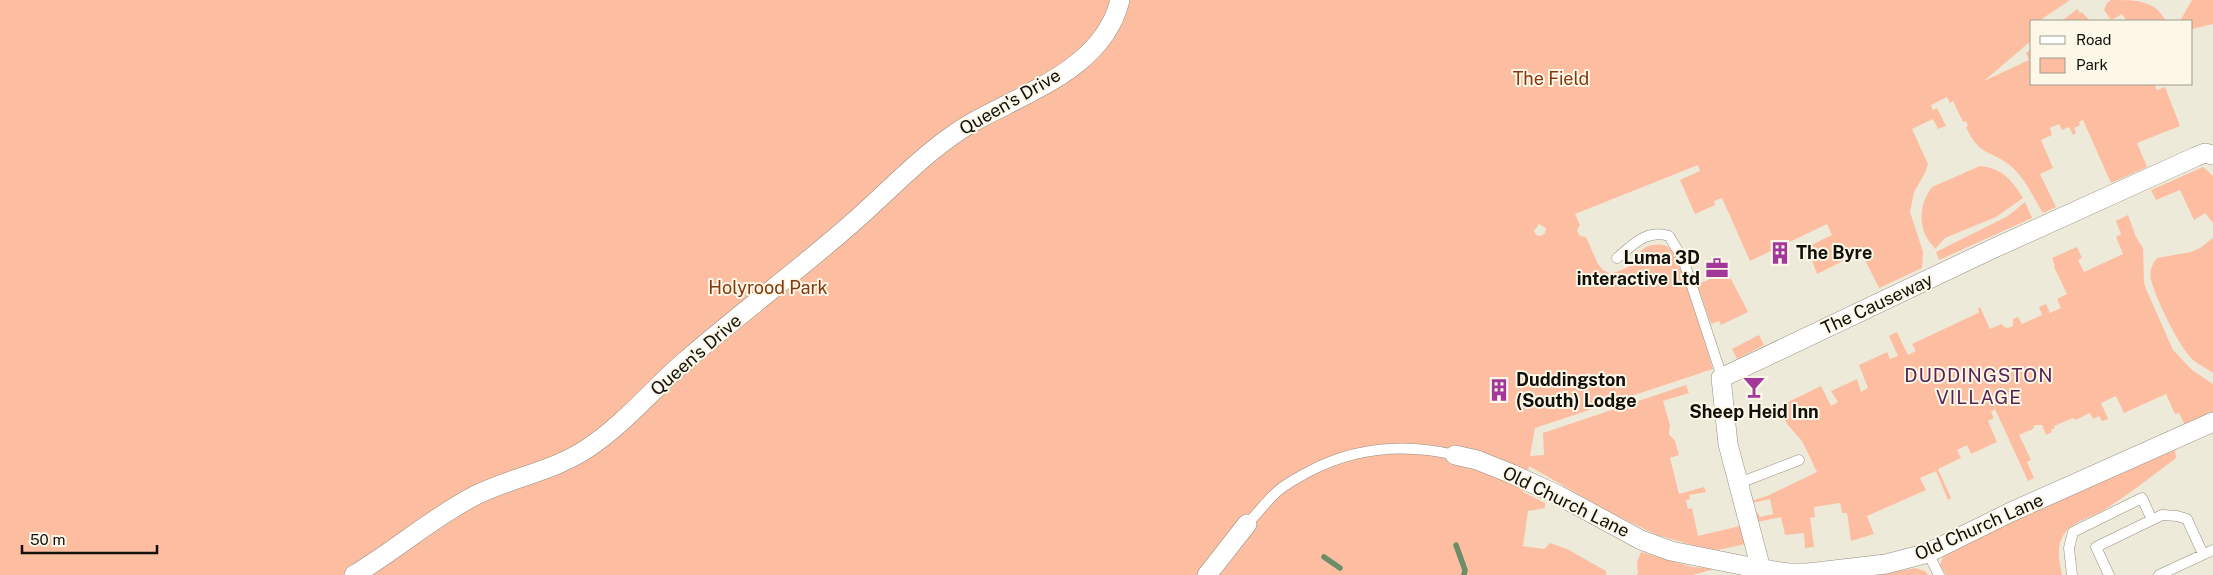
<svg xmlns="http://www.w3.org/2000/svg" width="2213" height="575" viewBox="0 0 2213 575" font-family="'Public Sans',sans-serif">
<rect width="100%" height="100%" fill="#eeeada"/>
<path fill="#fdbda1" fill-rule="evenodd" d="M 0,0 L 2070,0 L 2039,21 L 2032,21 L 2032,40 L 1984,81 L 2029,60 L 2026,53 L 2032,48 L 2032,84 L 2154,84 L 2157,90 L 2165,87 L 2180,126 L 2137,143 L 2147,167 L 2111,183 L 2083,120 L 2079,122 L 2080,125 L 2074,128 L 2076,133 L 2073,135 L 2069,127 L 2062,130 L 2059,124 L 2050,128 L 2052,135 L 2041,140 L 2053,168 L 2040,174 L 2056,207 L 2043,213 C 2034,198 2025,179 2012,167 C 1991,149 1980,158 1966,127 L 1968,126 L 1966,121 L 1963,122 L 1953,101 L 1950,103 L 1947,97 L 1931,105 L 1933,110 L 1937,108 L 1946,126 L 1938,129 L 1933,119 L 1912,129 L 1928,164 L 1925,173 L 1914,192 L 1910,212 L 1923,252 L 1922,268 L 1879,288 L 1861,252 L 1817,274 L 1807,247 L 1832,235 L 1827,224 L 1750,261 L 1722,198 L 1714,201 L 1715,205 L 1695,214 L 1680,180 L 1700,171 L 1698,165 L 1575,214 L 1580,225 L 1577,230 L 1580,236 L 1586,237 L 1598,264 L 1603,270 L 1611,274 C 1617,271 1627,269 1632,264 C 1640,257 1637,248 1653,245 C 1658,244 1664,244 1668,247 C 1682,258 1706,347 1713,369 L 1535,428 L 1530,456 L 1544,455 L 1543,433 L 1686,385 L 1689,393 L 1663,401 L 1670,425 L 1669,434 L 1675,441 L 1679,455 L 1670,458 L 1679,494 L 1704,487 L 1706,492 L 1689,495 L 1690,499 L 1686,500 L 1688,509 L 1692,508 L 1698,536 L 1740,526 L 1745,544 L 1718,550 L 1703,548 L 1657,535 L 1611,513 L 1529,466 L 1523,492 L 1545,503 L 1545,508 L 1528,511 L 1523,546 L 1544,549 L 1550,543 L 1567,549 L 1606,571 L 1606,575 L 0,575 ZM 1539,224 L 1546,228 L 1545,233 L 1541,236 L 1536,235 L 1534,231 Z
M 2111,0 C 2138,0 2154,0 2166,21 L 2127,21 L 2122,14 L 2111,20 L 2104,10 L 2107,3 Z
M 2192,0 L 2213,0 L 2213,24 L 2192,29 L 2192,21 L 2180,21 Z
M 2077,9 L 2080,13 L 2082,12 L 2090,21 L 2062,21 Z
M 1980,166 C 2002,168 2012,180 2023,198 L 1996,217 L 1945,238 L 1935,249 C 1933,245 1930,243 1928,240 C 1917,223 1921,201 1932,187 Z
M 2203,167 L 2213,176 L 2213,223 L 2205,213 L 2194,220 L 2180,190 L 2156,200 L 2151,190 Z
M 2025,202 L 2032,218 L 1939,260 L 1936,252 L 2008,216 Z
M 2128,215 L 2136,237 L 2143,248 L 2144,282 L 2146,289 L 2173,350 L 2192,370 L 2213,384 L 2213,412 L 2185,425 L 2179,413 L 2175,414 L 2166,394 L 2124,413 L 2116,396 L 2101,403 L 2108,419 L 2102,421 L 2099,416 L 2093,419 L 2090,413 L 2075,420 L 2073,418 L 2054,426 L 2055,428 L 2051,430 L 2052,432 L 2046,435 L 2042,425 L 2034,425 L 2033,429 L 2019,435 L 2031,460 L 2027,462 L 2034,478 L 2028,481 L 1995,409 L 1991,412 L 1994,418 L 1988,421 L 1997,442 L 1971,454 L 1967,445 L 1957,450 L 1961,458 L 1938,469 L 1951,498 L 1948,500 L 1936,471 L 1934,472 L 1920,478 L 1926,490 L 1867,516 L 1874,534 L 1851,541 L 1847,513 L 1842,513 L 1840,503 L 1814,507 L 1815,517 L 1810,518 L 1814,547 L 1805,548 L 1804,533 L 1785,535 L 1781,517 L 1757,522 L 1754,514 L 1758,513 L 1760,517 L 1773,514 L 1770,499 L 1752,503 L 1751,501 L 1767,496 L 1817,472 L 1802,441 L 1787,424 L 1781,410 L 1785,408 L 1784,404 L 1821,386 L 1831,406 L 1838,402 L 1831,391 L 1857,379 L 1861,392 L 1868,388 L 1859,365 L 1887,352 L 1890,359 L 1898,356 L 1889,336 L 1897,332 L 1908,355 L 1916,351 L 1912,344 L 1978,313 L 1979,312 L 1978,308 L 1980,307 L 1990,329 L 2002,324 L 2004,327 L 2008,328 L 2013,326 L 2013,319 L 2018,317 L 2022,324 L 2042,315 L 2039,307 L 2046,304 L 2050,313 L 2061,308 L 2057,299 L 2067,294 L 2054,267 L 2055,266 L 2052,258 L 2077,247 L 2082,258 L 2078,260 L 2084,272 L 2123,254 L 2116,237 L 2121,234 L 2116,221 Z
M 2213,238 L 2213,373 C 2206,368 2199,365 2193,360 C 2179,347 2156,299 2151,280 C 2149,272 2152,264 2157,258 L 2191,252 L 2200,248 Z
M 1695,270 L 1701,283 L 1727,271 L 1748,312 L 1721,325 L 1719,321 L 1711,324 L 1694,276 Z
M 1759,335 L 1764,345 L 1737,359 L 1732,349 Z
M 2175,450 L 2176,458 C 2153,475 2131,493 2107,508 C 2094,517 2074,520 2064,534 C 2056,546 2059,561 2062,575 L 1946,575 L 1940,565 L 1943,557 L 2020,515 Z
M 1641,552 L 1692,567 L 1714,569 L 1693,575 L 1636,575 L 1638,574 L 1637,562 Z
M 1915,568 L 1925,571 L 1928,575 L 1879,575 Z"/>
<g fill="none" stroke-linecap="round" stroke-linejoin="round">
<path stroke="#6b8d69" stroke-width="5.5" d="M 1456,545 L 1465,570 L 1464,575
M 1324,557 L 1340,568"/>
<defs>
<path id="lane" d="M 1617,258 C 1633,245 1646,229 1669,236 L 1683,259 L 1719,368 L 1727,376
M 1739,483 L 1799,460
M 1247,524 C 1258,513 1267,500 1279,490 C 1287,483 1299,477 1308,472 C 1355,447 1404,443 1455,455
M 1928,553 L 1939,575
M 2072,575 L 2069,548 L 2073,532 L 2142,498 L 2152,520
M 2109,575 L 2096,547 L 2162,515 L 2177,516 L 2187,519 L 2203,554
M 2159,575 L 2213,550"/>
<path id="street" d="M 1455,455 L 1477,460 L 1512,474 L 1558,495 L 1641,540 L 1671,551 L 1761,569 L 1788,573 L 1808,573 L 1886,564 L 1928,553 L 2011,512 L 2213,422
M 1761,569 L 1728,444 L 1721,378 L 1990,250 L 2195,157 L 2205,153 L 2213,155
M 354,575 C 396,550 433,517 476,495 C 513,477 554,471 588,448 C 624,424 651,391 683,363 C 740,313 802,268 859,217 C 896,184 932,145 975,121 C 1029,91 1104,67 1120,0
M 1207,575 L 1247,524"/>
</defs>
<use href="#lane" stroke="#938f80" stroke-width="11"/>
<use href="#street" stroke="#938f80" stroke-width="20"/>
<use href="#lane" stroke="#fff" stroke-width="10"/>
<use href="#street" stroke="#fff" stroke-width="19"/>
</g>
<defs>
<symbol id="building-bare" viewBox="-9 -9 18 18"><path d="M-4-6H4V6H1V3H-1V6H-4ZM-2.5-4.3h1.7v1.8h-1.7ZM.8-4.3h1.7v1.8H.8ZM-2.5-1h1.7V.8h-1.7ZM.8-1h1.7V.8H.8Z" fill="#a1389a" stroke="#fcf7e7" stroke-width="2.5" paint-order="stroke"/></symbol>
<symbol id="office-bare" viewBox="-9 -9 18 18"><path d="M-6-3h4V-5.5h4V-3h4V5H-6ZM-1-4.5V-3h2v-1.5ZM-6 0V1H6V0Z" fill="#a1389a" stroke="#fcf7e7" stroke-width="2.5" paint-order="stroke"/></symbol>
<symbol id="bar-bare" viewBox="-9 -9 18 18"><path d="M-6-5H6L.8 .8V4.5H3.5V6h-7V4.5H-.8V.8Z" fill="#a1389a" stroke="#fcf7e7" stroke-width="2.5" paint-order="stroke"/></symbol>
</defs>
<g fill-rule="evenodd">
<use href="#building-bare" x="1764" y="237" width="32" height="32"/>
<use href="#office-bare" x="1701" y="252" width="32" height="32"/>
<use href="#bar-bare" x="1738" y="371" width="32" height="32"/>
<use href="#building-bare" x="1483" y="374" width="32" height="32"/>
</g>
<g text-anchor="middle" stroke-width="4" stroke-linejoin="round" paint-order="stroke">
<g font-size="18" fill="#84380e" stroke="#fcf7e7">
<text x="1551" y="85">The Field</text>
<text x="768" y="294">Holyrood Park</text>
</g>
<g font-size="18" fill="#12100b" stroke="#fcf7e7">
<text transform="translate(1010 102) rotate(-30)" y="6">Queen's Drive</text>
<text transform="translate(1877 304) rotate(-25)" y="6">The Causeway</text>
<text transform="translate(696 355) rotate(-41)" y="6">Queen's Drive</text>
<text transform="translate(1566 502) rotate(26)" y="6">Old Church Lane</text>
<text transform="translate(1979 527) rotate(-24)" y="6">Old Church Lane</text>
</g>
<g font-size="18" font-weight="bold" fill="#12100b" stroke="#fcf7e7" text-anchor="start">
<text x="1796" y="259">The Byre</text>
<text x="1700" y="264" text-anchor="end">Luma 3D<tspan x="1700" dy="21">interactive Ltd</tspan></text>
<text x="1516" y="386">Duddingston<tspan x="1516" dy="21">(South) Lodge</tspan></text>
<text x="1754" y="418" text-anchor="middle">Sheep Heid Inn</text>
</g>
<g font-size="19" letter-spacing="1" fill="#562352" stroke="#fcf7e7">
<text x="1979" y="382">DUDDINGSTON<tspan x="1979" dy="22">VILLAGE</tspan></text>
</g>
</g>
<rect x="2030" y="20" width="162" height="65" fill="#fcf7e7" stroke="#9e9b8f"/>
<rect x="2040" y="36" width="25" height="8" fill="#ffffff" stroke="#9e9b8f"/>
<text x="2076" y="45" font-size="15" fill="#12100b">Road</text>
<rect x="2040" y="58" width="25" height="15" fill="#fdbda1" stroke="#9e9b8f"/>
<text x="2076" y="70" font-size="15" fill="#12100b">Park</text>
<path d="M22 545v8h135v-8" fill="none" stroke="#12100b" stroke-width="2.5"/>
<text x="30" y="545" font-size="15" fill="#12100b" stroke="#fcf7e7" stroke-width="4" paint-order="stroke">50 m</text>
</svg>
